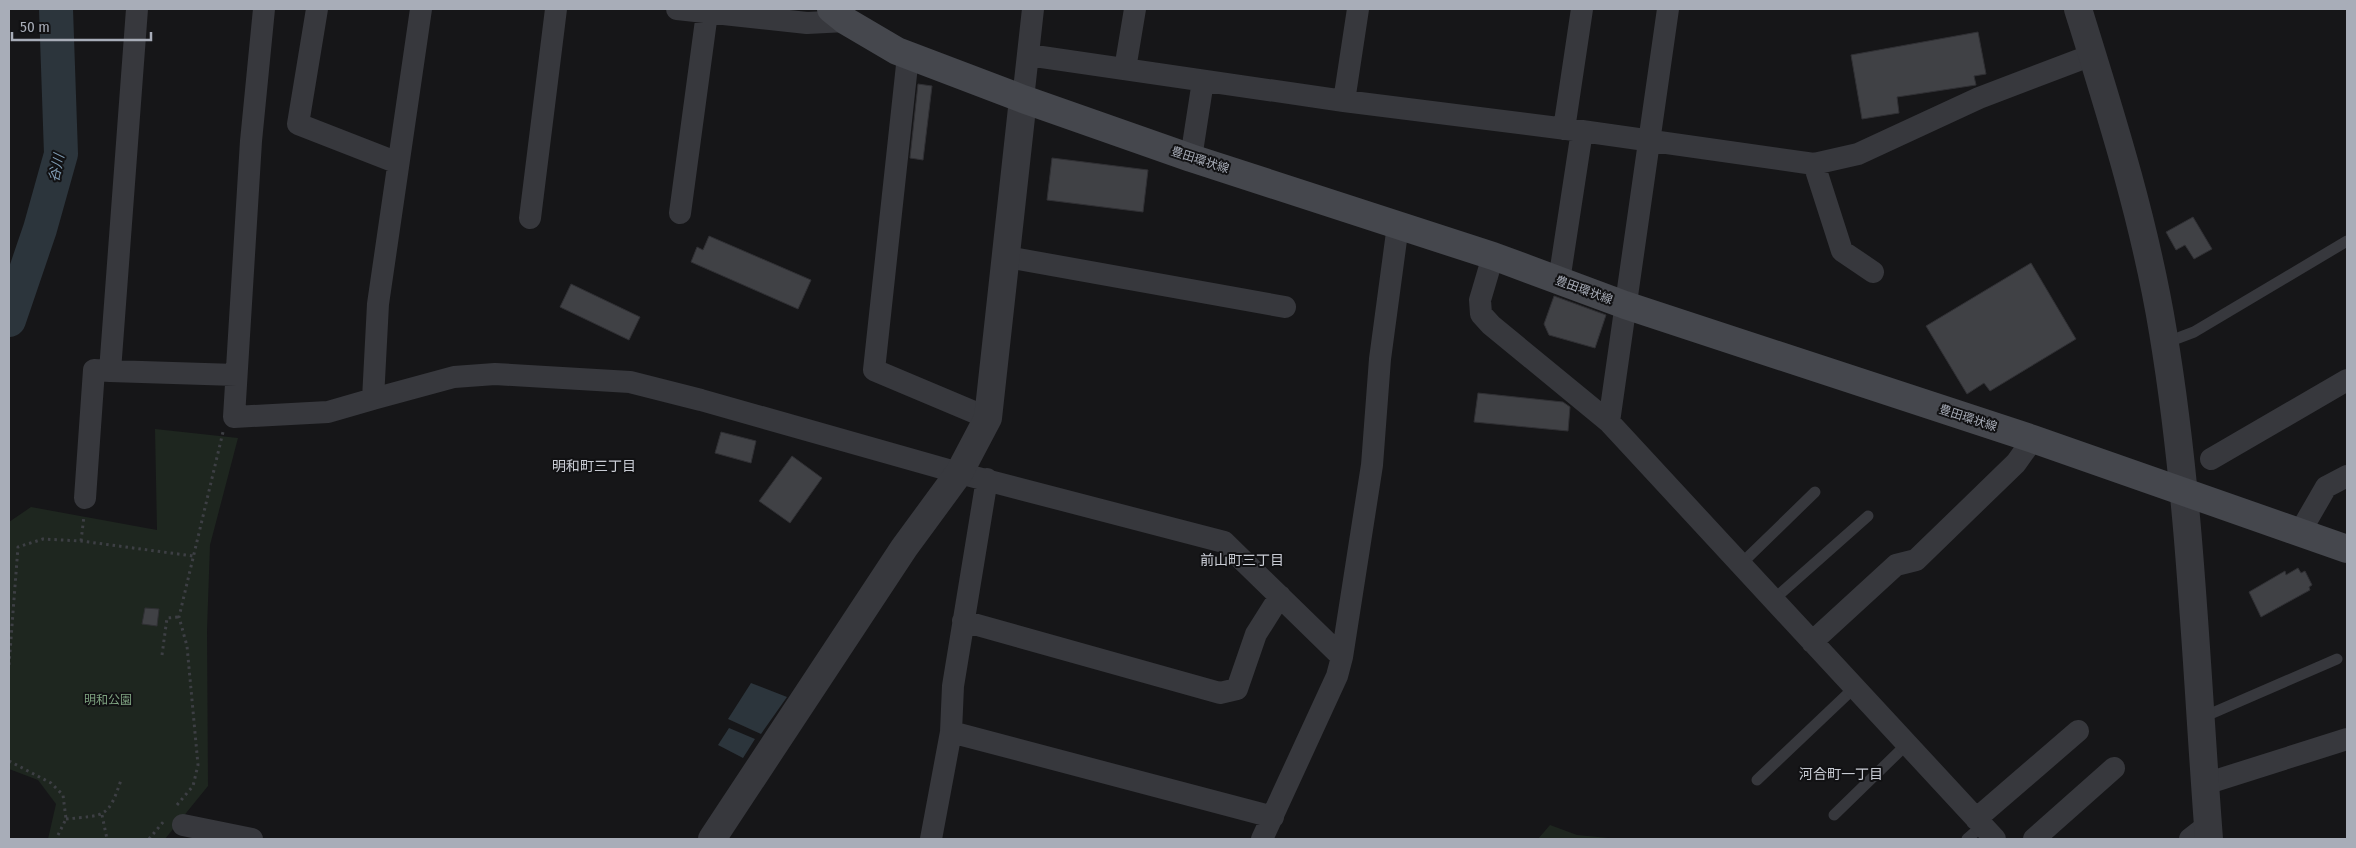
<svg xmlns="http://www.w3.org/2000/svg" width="2356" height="848" viewBox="0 0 2356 848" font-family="'Fira Sans Condensed','Noto Sans JP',sans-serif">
<rect width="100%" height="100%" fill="#161618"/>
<path fill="#1e261f" d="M 155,429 L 238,438 L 210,545 L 207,630 L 208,786 L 165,839 L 48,839 L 56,804 L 38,780 L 9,769 L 9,522 L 31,507 L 157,530 Z
M 1550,825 L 1577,835 L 1619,839 L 1538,839 Z"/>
<path fill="#2c353c" d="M 751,683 L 787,697 L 761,734 L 728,719 Z
M 729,728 L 755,739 L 743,758 L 718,745 Z"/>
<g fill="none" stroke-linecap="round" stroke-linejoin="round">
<path stroke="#2c353c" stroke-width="34" d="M 9,320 L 40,229 L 61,154 L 56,9"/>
</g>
<path fill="#404145" stroke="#303034" d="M 1978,32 L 1986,74 L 1974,76 L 1976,85 L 1897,97 L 1899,113 L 1862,119 L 1851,55 Z
M 918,84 L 932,86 L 923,160 L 910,158 Z
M 1052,158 L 1148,170 L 1143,212 L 1047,200 Z
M 2193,217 L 2212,249 L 2194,259 L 2185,245 L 2176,250 L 2166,232 Z
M 709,236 L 811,280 L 798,309 L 691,262 L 697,247 L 703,250 Z
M 2031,263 L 2076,339 L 1990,391 L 1984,383 L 1967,394 L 1926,326 Z
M 571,284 L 640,317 L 629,340 L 560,307 Z
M 1554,296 L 1606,315 L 1595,348 L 1549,335 L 1544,324 Z
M 1478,393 L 1563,402 L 1570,407 L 1568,431 L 1474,422 Z
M 721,432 L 756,441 L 751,463 L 715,453 Z
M 792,456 L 822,478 L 790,523 L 759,501 Z
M 2298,568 L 2301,573 L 2305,571 L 2312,585 L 2309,587 L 2310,590 L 2261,617 L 2249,592 L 2285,571 L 2286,575 Z
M 145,608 L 159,609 L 157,626 L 142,624 Z"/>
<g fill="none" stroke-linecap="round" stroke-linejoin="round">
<path stroke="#3d3f44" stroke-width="3" stroke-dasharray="2.5 4" stroke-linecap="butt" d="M 81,541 L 84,516
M 162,655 L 167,618 L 179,617
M 9,665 L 18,547 L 43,539 L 81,541 L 193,556
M 9,761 L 51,783 L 63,795 L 66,819 L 56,839
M 177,805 L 193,786 L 198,765 L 187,646 L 179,617 L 223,432
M 102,815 L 107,839
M 66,819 C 105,815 108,819 121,780
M 149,839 L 164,821"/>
<path stroke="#37383d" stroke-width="11" d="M 2165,343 L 2194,332 L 2347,241
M 1741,564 L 1815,492
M 1773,600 L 1868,516
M 2201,718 L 2337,659
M 1757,780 L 1854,688
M 1834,815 L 1907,744
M 1967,839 L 1982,826"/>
<path stroke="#37383d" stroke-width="22" d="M 264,9 L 251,141 L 234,417 L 328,412 L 373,399 L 378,304 L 421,9
M 317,9 L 298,124 L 398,163
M 677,9 L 807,23 L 846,21
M 1028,55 L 1344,101 L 1582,131 L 1814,164 L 1858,154 L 1979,98 L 2092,55
M 908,56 L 874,370 L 988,418
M 1125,69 L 1135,9
M 1023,99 L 1033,9
M 1344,101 L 1358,9
M 1564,129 L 1582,9
M 1191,158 L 1203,81
M 1814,164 L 1842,251 L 1873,272
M 680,213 L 707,13
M 530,218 L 556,9
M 1493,256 L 1480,300 L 1481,314 L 1491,325 L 1609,422 L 1995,839
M 1007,257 L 1285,307
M 1559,281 L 1582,131
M 110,371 L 236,375
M 373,399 L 454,377 L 495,374 L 630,382 L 701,400 L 959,473 L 1224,542 L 1342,657
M 1609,422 L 1668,9
M 2211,459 L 2347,380
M 85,498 L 94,370 L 110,371 L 137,9
M 2300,532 L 2326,487 L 2347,476
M 963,621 L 1220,693 L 1237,689 L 1256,634 L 1280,596
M 1812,642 L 1896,565 L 1916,560 L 2016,463 L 2033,439
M 951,732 L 1273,817
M 2205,784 L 2347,739
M 1976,819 L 2078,731
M 183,825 L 252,839
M 931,839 L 951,732 L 953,686 L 987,479
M 1262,839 L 1337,676 L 1342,657 L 1372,465 L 1380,359 L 1398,225
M 2034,839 L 2114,768
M 2190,839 L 2208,825"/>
<path stroke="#37383d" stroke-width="28" d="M 2078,9 C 2111,115 2145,222 2163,332 C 2191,500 2196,670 2209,839
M 712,839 L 904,548 L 959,473 L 988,418 L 1023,99"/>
<path stroke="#45474d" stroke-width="28" d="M 831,9 L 846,21 L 897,51 L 1023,99 L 1191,158 L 1493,256 L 1625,305 L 2033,439 L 2347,549"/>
</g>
<g text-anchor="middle" stroke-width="4" stroke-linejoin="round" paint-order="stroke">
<g font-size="12" fill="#a8adb8" stroke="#111113">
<text transform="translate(1200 160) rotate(18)" y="4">豊田環状線</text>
<text transform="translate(1584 290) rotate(20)" y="4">豊田環状線</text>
<text transform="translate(1968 418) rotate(18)" y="4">豊田環状線</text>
</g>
<g font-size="12" fill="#7fa381" stroke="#111113">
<text x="108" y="704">明和公園</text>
</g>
<g font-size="14" font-style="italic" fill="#7f9bb3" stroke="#111113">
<text transform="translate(56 168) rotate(-78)" y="5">谷川</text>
</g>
<g font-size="14" fill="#c9ccd4" stroke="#111113">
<text x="594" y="471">明和町三丁目</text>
<text x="1242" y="565">前山町三丁目</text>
<text x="1841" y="779">河合町一丁目</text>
</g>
</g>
<rect width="2356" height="848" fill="none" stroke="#a8adb8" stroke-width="20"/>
<path d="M12 32v8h139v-8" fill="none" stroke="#a8adb8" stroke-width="2.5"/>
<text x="20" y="32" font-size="15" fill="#a8adb8" stroke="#111113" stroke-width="4" paint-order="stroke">50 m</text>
</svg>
